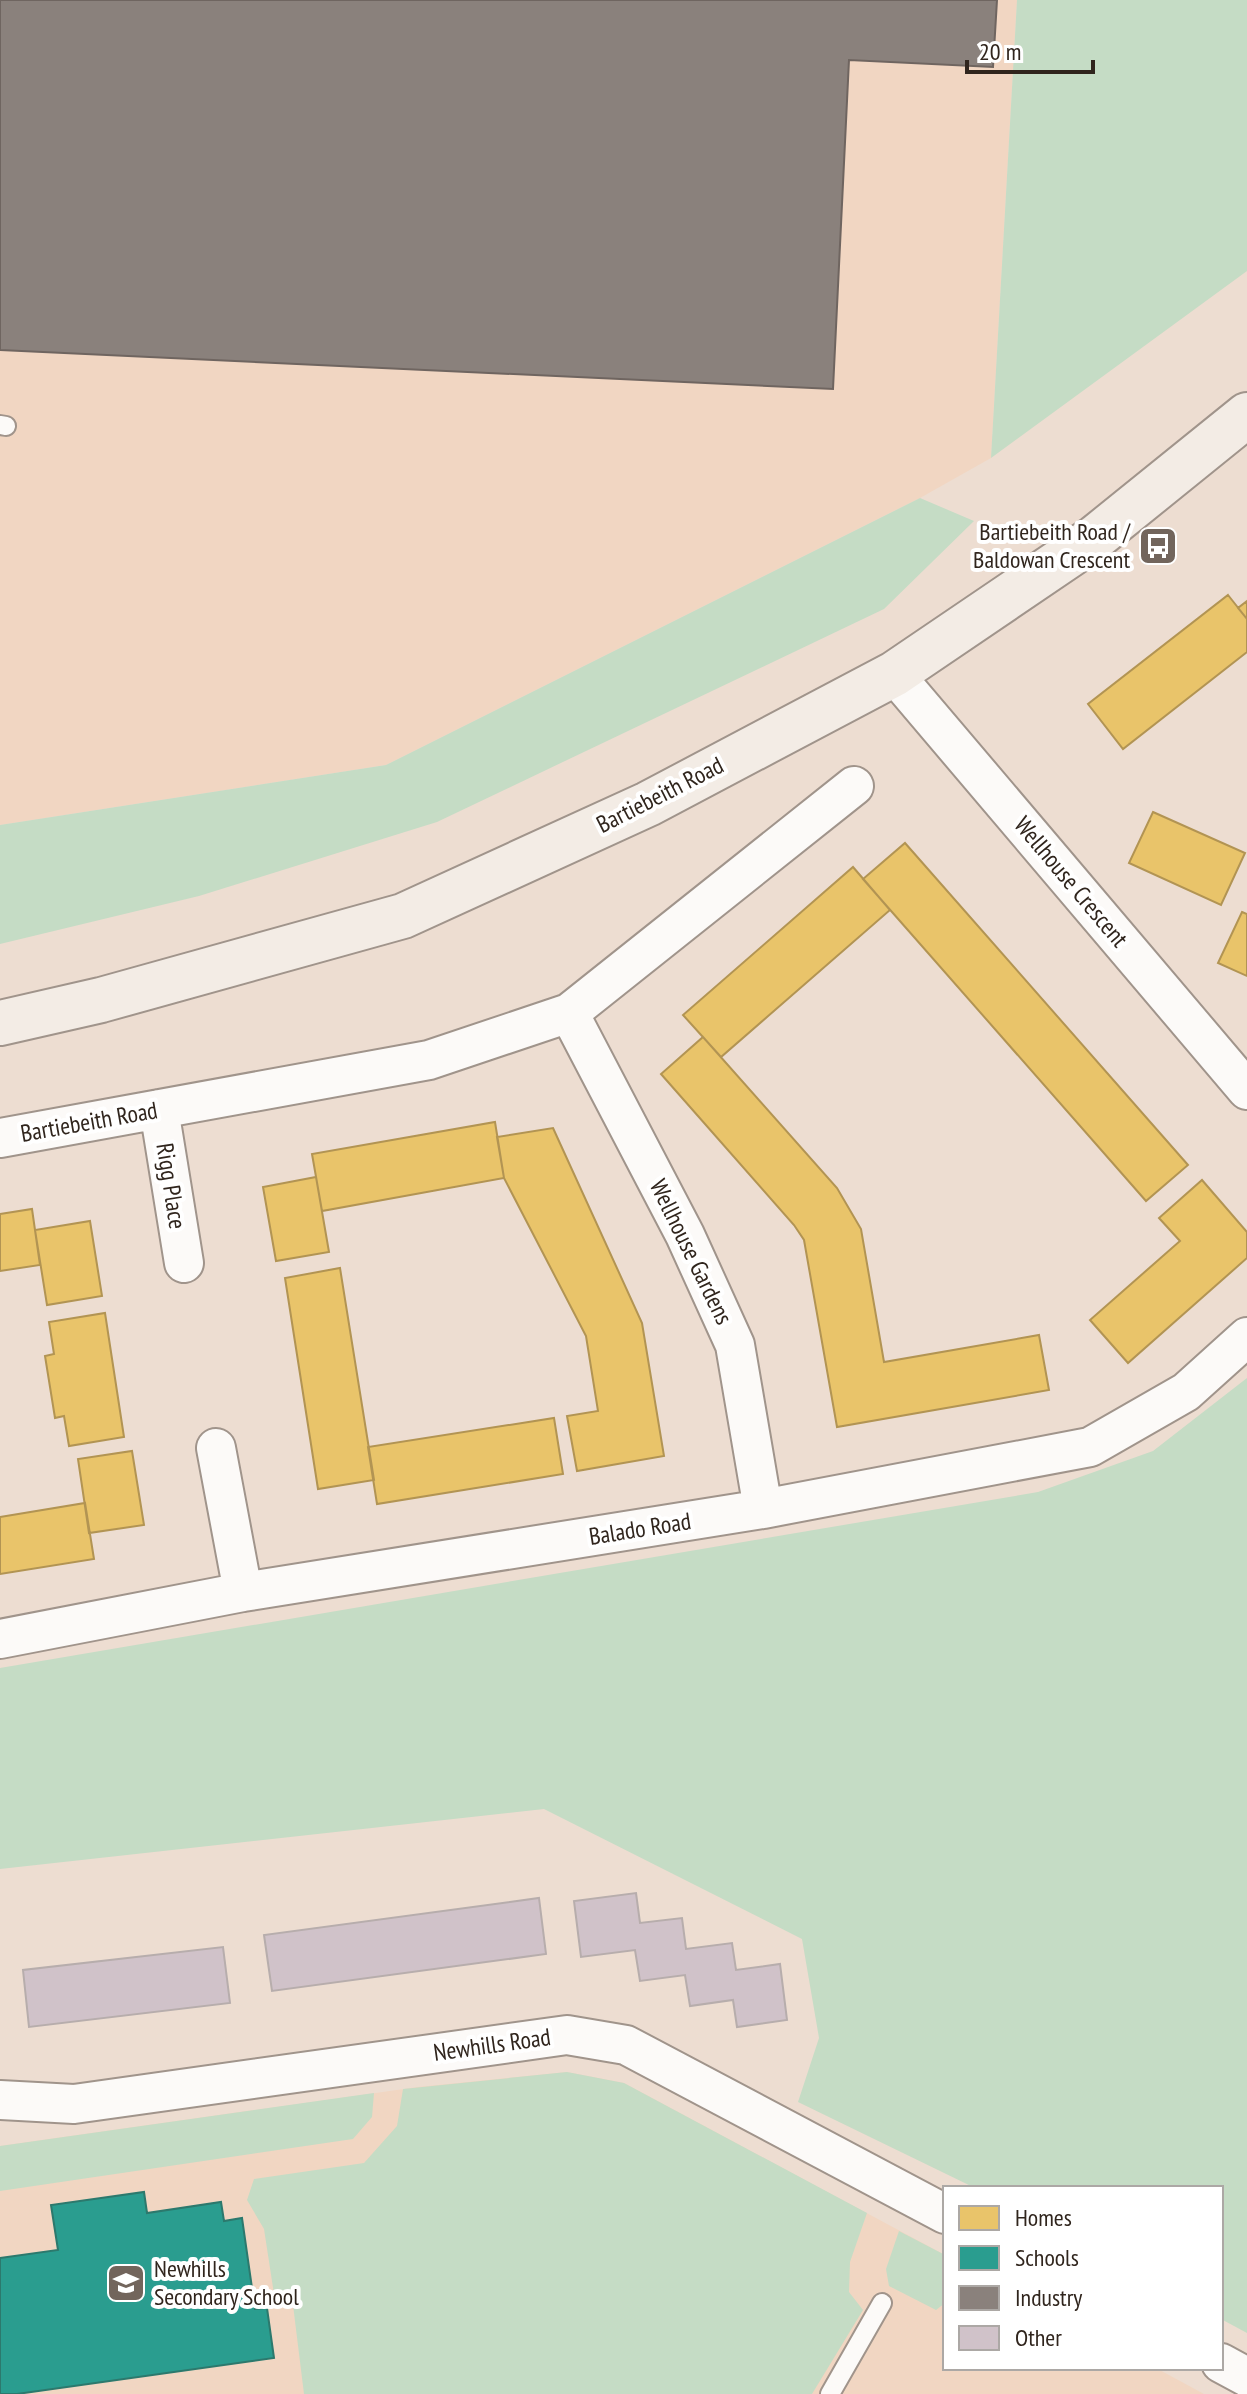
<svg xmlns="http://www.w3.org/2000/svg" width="1247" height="2394" viewBox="0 0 1247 2394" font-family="'PT Sans Narrow',sans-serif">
<rect width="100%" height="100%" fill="#edddd1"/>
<path fill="#f1d6c2" d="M 0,0 L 1017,0 L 991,458 L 920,498 L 386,765 L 0,825 Z
M 567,2072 L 624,2083 L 945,2255 L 945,2368 L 1156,2368 L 1204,2394 L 0,2394 L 0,2146 L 418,2087 Z"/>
<path fill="#c5dcc5" d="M 1017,0 L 1247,0 L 1247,271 L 991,458 Z
M 920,498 L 974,521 L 884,609 L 437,822 L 199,896 L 0,944 L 0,825 L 386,765 Z
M 1247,1378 L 1247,2333 L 1221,2319 L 1221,2188 L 975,2188 L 798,2102 L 819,2038 L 802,1939 L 544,1809 L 0,1869 L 0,1668 L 1038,1492 L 1153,1451 Z
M 567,2072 L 624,2083 L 867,2213 L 850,2262 L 849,2292 L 863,2310 L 812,2394 L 304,2394 L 293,2305 L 276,2307 L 264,2229 L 247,2200 L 254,2179 L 364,2163 L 397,2126 L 403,2089 Z
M 374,2093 L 372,2117 L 353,2139 L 0,2191 L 0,2146 Z
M 899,2231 L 945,2255 L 945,2303 L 936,2310 L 889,2286 L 886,2269 Z"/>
<path fill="#e9c46a" stroke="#b29453" stroke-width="2" d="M 1228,595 L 1247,619 L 1247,652 L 1123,749 L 1088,704 Z
M 1247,601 L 1247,619 L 1238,608 Z
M 1153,812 L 1245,853 L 1221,905 L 1129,863 Z
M 905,843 L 1188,1165 L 1146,1201 L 863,879 Z
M 853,867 L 890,910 L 721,1057 L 683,1015 Z
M 1242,912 L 1247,914 L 1247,976 L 1218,963 Z
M 703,1037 L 837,1188 L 861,1229 L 884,1362 L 1039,1335 L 1049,1390 L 837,1427 L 804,1240 L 794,1225 L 661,1074 Z
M 495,1122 L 504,1178 L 322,1211 L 312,1154 Z
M 553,1128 L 642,1323 L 664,1456 L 577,1471 L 567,1416 L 598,1411 L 586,1336 L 504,1178 L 497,1137 Z
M 316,1177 L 329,1252 L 276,1261 L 263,1187 Z
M 1202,1180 L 1247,1232 L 1247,1258 L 1128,1363 L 1090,1320 L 1180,1241 L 1159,1218 Z
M 32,1209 L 40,1265 L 0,1271 L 0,1214 Z
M 90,1221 L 102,1296 L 47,1305 L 35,1230 Z
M 340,1268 L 374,1480 L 318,1489 L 285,1278 Z
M 105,1313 L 124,1437 L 69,1446 L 64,1416 L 55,1418 L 45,1356 L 54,1354 L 49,1322 Z
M 554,1418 L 563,1474 L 377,1504 L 368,1447 Z
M 132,1451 L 144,1525 L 89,1533 L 78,1459 Z
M 85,1503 L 94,1559 L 0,1574 L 0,1517 Z"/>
<path fill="#2a9d8f" stroke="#2c796d" stroke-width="2" d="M 144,2192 L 147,2213 L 221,2202 L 224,2221 L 242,2218 L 255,2309 L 267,2308 L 274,2358 L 17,2394 L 0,2394 L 0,2258 L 58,2250 L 51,2205 Z"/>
<path fill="#8a817c" stroke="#6f6560" stroke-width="2" d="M 0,0 L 997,0 L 993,67 L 849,60 L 833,389 L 0,350 Z"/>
<path fill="#d0c2c9" stroke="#b7adac" stroke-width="2" d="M 636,1893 L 640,1923 L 682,1918 L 686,1949 L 732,1943 L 736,1970 L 780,1964 L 787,2020 L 737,2027 L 733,2000 L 690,2006 L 685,1975 L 640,1981 L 635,1950 L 581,1957 L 574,1901 Z
M 539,1898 L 546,1954 L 272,1991 L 264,1935 Z
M 223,1947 L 230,2003 L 29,2027 L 23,1970 Z"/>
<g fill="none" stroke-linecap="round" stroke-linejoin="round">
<defs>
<path id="lane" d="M 0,425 L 6,426
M 830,2394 L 882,2303"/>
<path id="street" d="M 894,674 L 1247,1090
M 569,1013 L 685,1235 L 735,1345 L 763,1509
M 159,1109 L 184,1263
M 0,1138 L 429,1060 L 569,1013 L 854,786
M 216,1448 L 243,1592
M 0,1639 L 243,1592 L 763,1509 L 1090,1447 L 1186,1392 L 1247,1337
M 0,2100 L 74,2104 L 567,2035 L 626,2045 L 945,2214
M 1221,2363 L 1247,2377"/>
<path id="secondary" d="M 0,1023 L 101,1000 L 403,916 L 648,804 L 894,674 L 1096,537 L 1247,415"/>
</defs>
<use href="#lane" stroke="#a0948b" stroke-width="22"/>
<use href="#street" stroke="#a0948b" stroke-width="42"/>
<use href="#secondary" stroke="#a0948b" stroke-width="48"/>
<use href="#lane" stroke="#fcfaf8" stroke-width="18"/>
<use href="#street" stroke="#fcfaf8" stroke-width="38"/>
<use href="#secondary" stroke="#f3ece5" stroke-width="44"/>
</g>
<defs>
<symbol id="bus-square" viewBox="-11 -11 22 22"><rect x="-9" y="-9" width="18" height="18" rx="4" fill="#72655c" stroke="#fff"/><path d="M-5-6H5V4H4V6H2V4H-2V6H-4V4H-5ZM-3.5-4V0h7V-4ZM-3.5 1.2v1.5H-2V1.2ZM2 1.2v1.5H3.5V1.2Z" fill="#fff"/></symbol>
<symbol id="school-square" viewBox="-11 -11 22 22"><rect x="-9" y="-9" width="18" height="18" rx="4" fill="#72655c" stroke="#fff"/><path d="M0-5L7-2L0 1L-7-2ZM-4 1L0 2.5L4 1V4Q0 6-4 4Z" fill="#fff"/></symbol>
</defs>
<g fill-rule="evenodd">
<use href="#bus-square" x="1136" y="524" width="44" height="44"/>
<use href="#school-square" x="104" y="2261" width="44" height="44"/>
</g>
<g text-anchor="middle" stroke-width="8" stroke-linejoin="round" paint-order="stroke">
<g font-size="24" fill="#30251d" stroke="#fff" text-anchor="end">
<text x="1130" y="540">Bartiebeith Road /<tspan x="1130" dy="28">Baldowan Crescent</tspan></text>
<text x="154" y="2277" text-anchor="start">Newhills<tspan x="154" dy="28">Secondary School</tspan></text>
</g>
<g font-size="24" fill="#30251d" stroke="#fff">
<text transform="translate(660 795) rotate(-27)" y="8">Bartiebeith Road</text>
<text transform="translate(1071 882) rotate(50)" y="8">Wellhouse Crescent</text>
<text transform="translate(89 1122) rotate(-10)" y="8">Bartiebeith Road</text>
<text transform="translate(171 1186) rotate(81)" y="8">Rigg Place</text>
<text transform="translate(691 1252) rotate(64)" y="8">Wellhouse Gardens</text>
<text transform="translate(640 1529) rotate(-9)" y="8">Balado Road</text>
<text transform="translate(492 2045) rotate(-8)" y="8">Newhills Road</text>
</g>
</g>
<rect x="943" y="2186" width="280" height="184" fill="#ffffff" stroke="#aca8a5" stroke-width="2"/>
<rect x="959" y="2206" width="40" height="24" fill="#e9c46a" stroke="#aca8a5" stroke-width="2"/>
<text x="1015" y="2226" font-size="24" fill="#30251d">Homes</text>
<rect x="959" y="2246" width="40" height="24" fill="#2a9d8f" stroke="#aca8a5" stroke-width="2"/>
<text x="1015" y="2266" font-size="24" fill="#30251d">Schools</text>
<rect x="959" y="2286" width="40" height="24" fill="#8a817c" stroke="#aca8a5" stroke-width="2"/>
<text x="1015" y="2306" font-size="24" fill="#30251d">Industry</text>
<rect x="959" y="2326" width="40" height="24" fill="#d0c2c9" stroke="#aca8a5" stroke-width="2"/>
<text x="1015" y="2346" font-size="24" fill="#30251d">Other</text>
<path d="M967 60v12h126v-12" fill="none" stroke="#30251d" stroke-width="4"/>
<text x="979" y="60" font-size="24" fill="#30251d" stroke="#ffffff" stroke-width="6" paint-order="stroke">20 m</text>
</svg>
